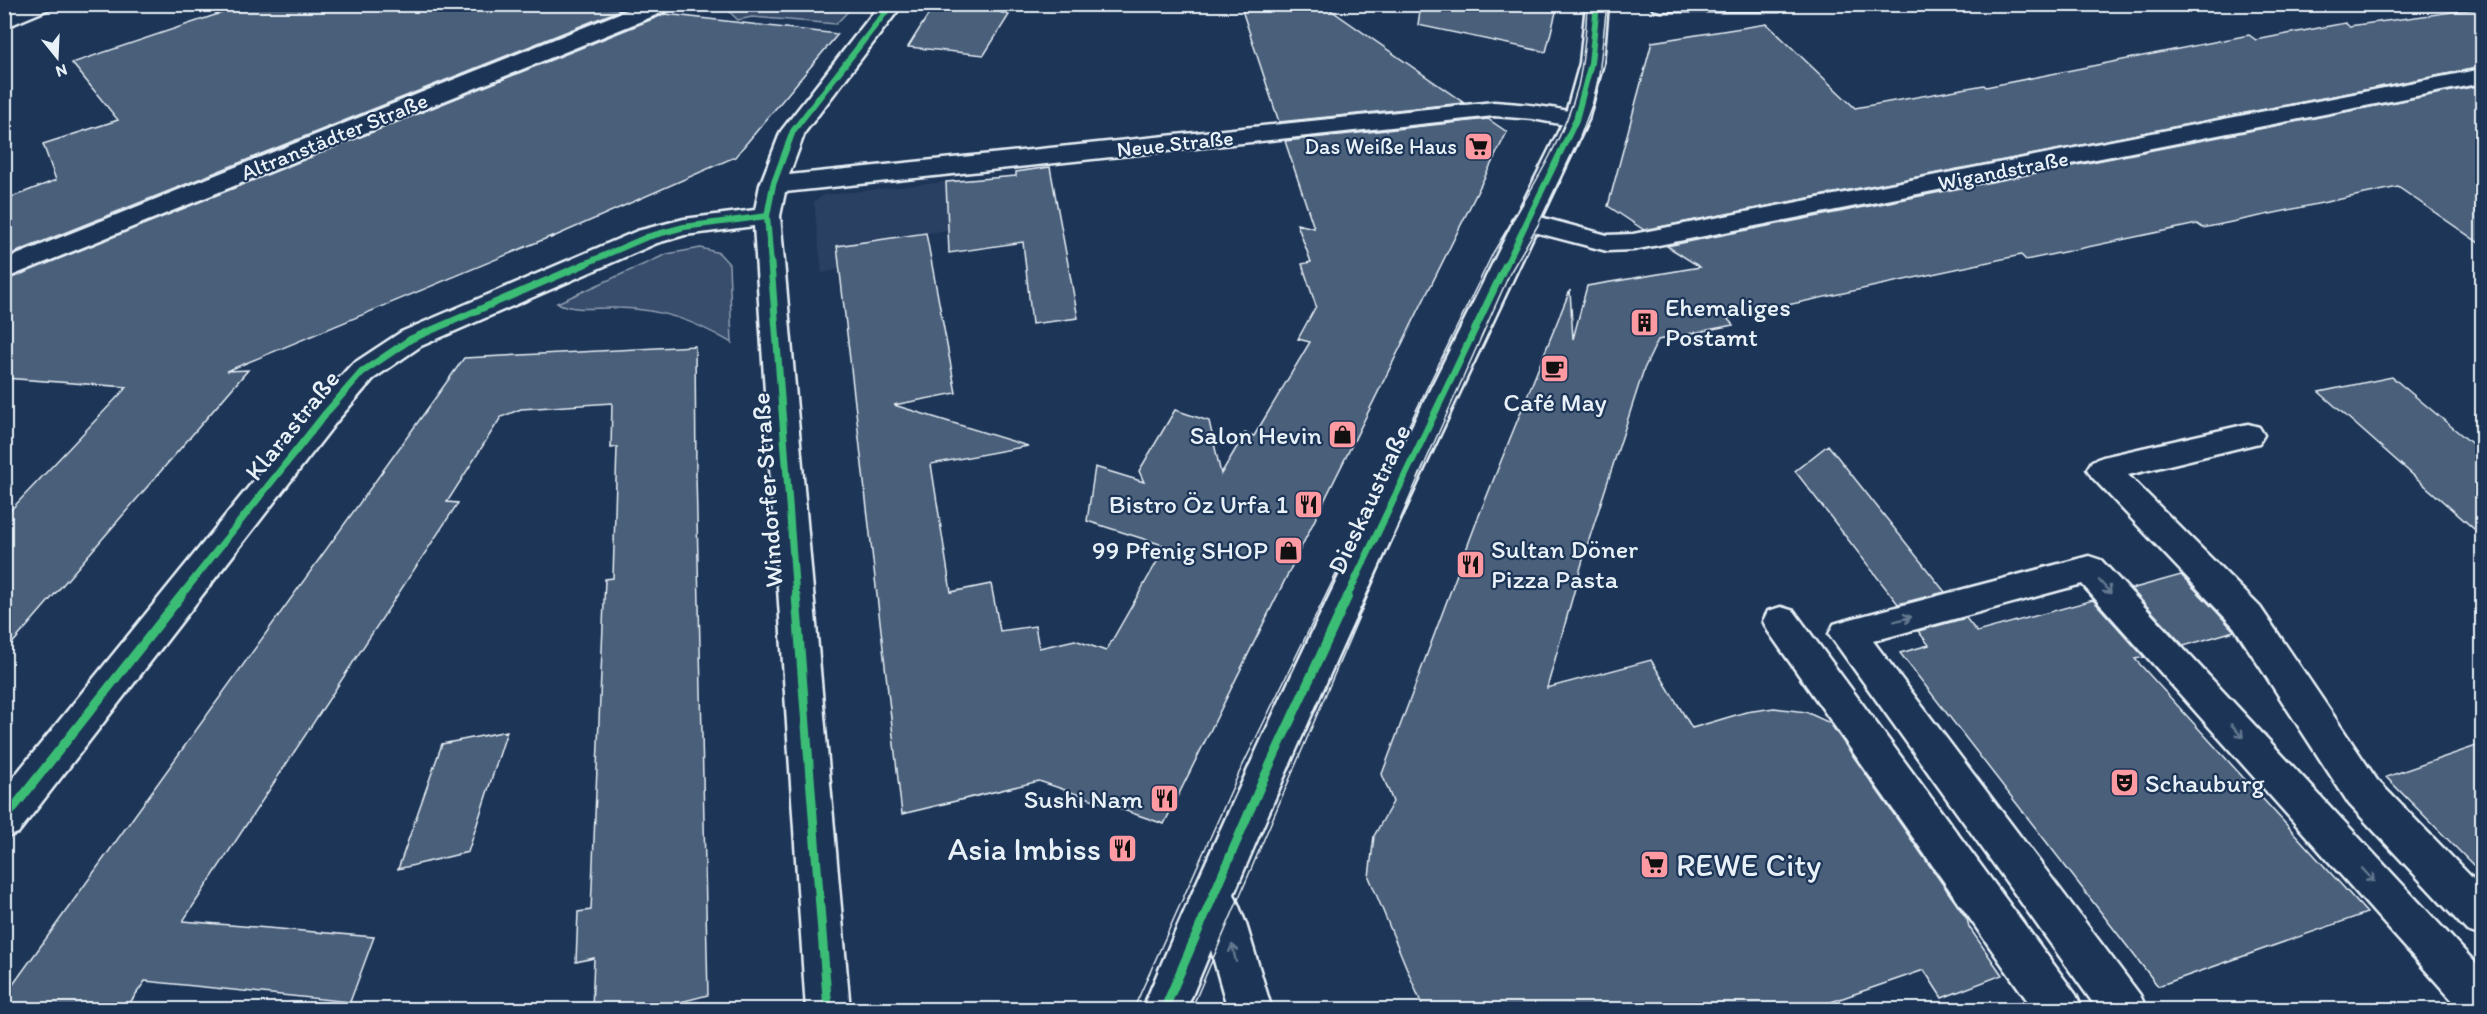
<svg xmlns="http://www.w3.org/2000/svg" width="2487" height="1014" viewBox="0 0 2487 1014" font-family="Itim,sans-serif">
<rect width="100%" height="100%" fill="#1d3557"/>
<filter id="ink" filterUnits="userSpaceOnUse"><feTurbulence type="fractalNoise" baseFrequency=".0167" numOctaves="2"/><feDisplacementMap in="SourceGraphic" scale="12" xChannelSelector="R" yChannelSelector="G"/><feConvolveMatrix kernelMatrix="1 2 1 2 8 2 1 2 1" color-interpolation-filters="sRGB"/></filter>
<g filter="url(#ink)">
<path fill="#2a4162" d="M 946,182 L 948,230 L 837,246 L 839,269 L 822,273 L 814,202 L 824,195 Z"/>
<path fill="#374d6c" stroke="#909fb2" stroke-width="1.5" d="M 722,5 L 854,5 L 836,24 L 752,17 L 738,20 Z
M 701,248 L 719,253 L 729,264 L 732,343 C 694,321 663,309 617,308 C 596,307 578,312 557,303 L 667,254 Z"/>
<path fill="#495e7a" stroke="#e8f1f8" stroke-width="1.5" d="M 248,4 L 580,4 L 623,9 L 4,257 L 4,200 L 56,180 L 43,144 L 118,120 L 72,63 Z
M 935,4 L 974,4 L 1009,15 L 984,55 L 908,47 Z
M 1240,4 L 1322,4 L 1464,103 L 1279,122 Z
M 1421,4 L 1558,4 L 1546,52 L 1418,25 Z
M 2482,8 L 2482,67 L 1644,230 L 1608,206 L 1652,42 L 1767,24 L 1855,108 L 1984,85 L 1986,87 L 2249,35 L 2256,40 L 2345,23 L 2349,26 Z
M 665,14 L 838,34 L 735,157 L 551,238 L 552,236 L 227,371 L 248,370 L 4,653 L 4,517 L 127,387 L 4,378 L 4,281 Z
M 2482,85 L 2482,245 L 2398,187 L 2203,228 L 2197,224 L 2026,260 L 2021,255 L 1727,318 L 1733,325 L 1658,340 L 1644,369 L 1586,549 L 1547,688 L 1651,660 L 1692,728 L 1746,712 L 1774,708 L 1806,712 L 1830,723 L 1967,919 L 1969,927 L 2002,975 L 1942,998 L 1924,970 L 1808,1010 L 1424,1010 L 1369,877 L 1374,836 L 1393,802 L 1382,774 L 1478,518 L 1570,290 L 1573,339 L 1587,286 L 1700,267 L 1667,246 Z
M 1488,119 L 1507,132 L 1164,824 L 1039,781 L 902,814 L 837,246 L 926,233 L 956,393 L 894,405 L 1028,446 L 931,464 L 951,592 L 991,584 L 1000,631 L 1035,626 L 1039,648 L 1075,640 L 1106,651 L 1166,546 L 1087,521 L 1095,467 L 1144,482 L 1139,471 L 1175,410 L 1209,421 L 1221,474 L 1245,433 L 1254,436 L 1310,342 L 1298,339 L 1316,306 L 1302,264 L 1311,262 L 1297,224 L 1314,228 L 1285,141 Z
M 1050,167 L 1078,318 L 1032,324 L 1023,242 L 949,253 L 946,182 L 1016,176 L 1016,172 Z
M 695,346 L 696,474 L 708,995 L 650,1010 L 592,1010 L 594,958 L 576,962 L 578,912 L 591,910 L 605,579 L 613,578 L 617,447 L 611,448 L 612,403 L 521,409 L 501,417 L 447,502 L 458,503 L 183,921 L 374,937 L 350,1002 L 145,981 L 125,1010 L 4,1010 L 4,997 L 464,358 Z
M 2392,377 L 2482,452 L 2482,536 L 2319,392 Z
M 1828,445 L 1945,592 L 1898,604 L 1795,471 Z
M 2181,575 L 2216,611 L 2234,631 L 2184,646 L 2131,589 Z
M 2093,600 L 2144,657 L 2135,659 L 2367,913 L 2158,986 L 1900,653 L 1929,645 L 1918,631 L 1966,618 L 1977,632 Z
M 507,731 L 468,852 L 398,869 L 442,744 Z
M 2482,744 L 2482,874 L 2386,777 Z"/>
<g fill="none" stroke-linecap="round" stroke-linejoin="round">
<defs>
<path id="service" d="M 1650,4 L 1790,4 L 1787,9 L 1779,11 L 1661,11 L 1653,9 Z
M 2248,424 L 2259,427 L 2264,435 L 2259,443 L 2128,475 L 2260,607 L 2377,780 L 2482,888 L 2482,936 L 2467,931 L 2349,804 L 2234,627 L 2092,477 L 2087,469 L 2092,461 L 2103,457 Z
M 2089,556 L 2101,560 L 2482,970 L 2482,1010 L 2461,1010 L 2082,584 L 1873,641 L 2140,995 L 2147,1010 L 2098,1010 L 1829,634 L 1834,624 L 1847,620 Z
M 1781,607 L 1794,611 L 2076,995 L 2083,1010 L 2034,1010 L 1768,631 L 1763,621 L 1768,611 Z"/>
<path id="minor" d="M 22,4 L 52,4 L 49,9 L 4,28 L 4,12 Z
M 880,4 L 903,4 L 805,132 L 789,175 L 1494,102 C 1525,104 1555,107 1585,115 L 1588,120 L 1585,125 L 1576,127 L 1533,119 L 1494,116 L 785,192 L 780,216 L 850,1010 L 806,1010 L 754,226 L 685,235 L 657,243 L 421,346 L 373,379 L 337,421 L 18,833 L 4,838 L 4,789 L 315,405 L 351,365 L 401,332 L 637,231 L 684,219 L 755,210 L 760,185 L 781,131 Z
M 2482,69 L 2482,83 L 1633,250 L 1607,251 L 1515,227 L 1512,221 L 1515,215 L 1525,213 L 1607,235 L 1633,234 Z"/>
<path id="tertiary" d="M 642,4 L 674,4 L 671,9 L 4,279 L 4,260 Z"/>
<path id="secondary" d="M 1586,4 L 1608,4 L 1603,63 L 1588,120 C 1467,377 1344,633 1234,894 L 1246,924 L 1272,1010 L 1228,1010 L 1211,950 L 1186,1010 L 1142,1010 C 1269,707 1418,414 1564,120 L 1580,63 Z"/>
</defs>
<use href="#service" stroke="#e8f1f8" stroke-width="5"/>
<use href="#minor" stroke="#e8f1f8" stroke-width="5"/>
<use href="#tertiary" stroke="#e8f1f8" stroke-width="5"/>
<use href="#secondary" stroke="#e8f1f8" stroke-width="5"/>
<use href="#service" fill="#1d3557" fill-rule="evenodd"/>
<use href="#minor" fill="#1d3557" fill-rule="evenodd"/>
<use href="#tertiary" fill="#1d3557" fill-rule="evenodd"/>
<use href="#secondary" fill="#1d3557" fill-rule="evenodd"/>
<path stroke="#e8f1f8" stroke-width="1.5" d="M 1133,1010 L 1239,773 L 1493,253 C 1524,200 1562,146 1578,86 C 1584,59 1586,31 1587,4
M 1191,1010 L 1416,483 L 1510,273 L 1538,225 L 1580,137 L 1593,102 L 1599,75 L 1607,4
M 2478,1010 L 2482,1008"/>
<defs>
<path id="cycleway-far2" d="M 582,265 L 647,237 L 684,227 L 767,216
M 771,265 L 767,216 L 773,185 L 793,131 L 892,4
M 1506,265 L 1576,120 L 1591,63 L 1597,4"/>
<path id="cycleway-far1" d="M 771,264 L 796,597
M 180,597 L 326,413 L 362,372 L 411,339 L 585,264
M 1347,597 L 1506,264"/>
<path id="cycleway" d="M 796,596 L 828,1010
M 4,820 L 181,596
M 1164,1010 L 1263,780 L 1348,596"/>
</defs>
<use href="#cycleway-far2" stroke="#1d3557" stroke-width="9"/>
<use href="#cycleway-far1" stroke="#1d3557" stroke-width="10"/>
<use href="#cycleway" stroke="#1d3557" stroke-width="13"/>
<use href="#cycleway-far2" stroke="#3abd76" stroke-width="6"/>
<use href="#cycleway-far1" stroke="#3abd76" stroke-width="7"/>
<use href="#cycleway" stroke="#3abd76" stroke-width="9"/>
</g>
<defs><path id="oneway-shaft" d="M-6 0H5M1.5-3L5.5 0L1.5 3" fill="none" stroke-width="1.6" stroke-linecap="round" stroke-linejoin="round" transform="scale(1.5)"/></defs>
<g stroke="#64778f">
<use href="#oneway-shaft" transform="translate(2105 587) rotate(48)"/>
<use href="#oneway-shaft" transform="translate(1903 619) rotate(-15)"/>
<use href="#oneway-shaft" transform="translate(2237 731) rotate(48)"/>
<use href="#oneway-shaft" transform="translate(2368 875) rotate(48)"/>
<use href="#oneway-shaft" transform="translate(1234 953) rotate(-103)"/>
</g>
</g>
<defs>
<symbol id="supermarket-square" viewBox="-11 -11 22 22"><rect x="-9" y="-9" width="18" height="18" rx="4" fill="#ff9aa2" stroke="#1d3557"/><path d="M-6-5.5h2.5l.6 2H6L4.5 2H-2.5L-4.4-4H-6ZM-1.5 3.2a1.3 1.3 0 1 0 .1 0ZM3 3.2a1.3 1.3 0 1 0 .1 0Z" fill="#111"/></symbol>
<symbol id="building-square" viewBox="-11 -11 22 22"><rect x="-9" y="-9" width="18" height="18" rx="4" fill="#ff9aa2" stroke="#1d3557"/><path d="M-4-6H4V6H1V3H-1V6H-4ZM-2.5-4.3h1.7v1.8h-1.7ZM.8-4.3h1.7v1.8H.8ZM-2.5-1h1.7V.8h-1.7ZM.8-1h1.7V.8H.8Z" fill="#111"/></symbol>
<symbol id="cafe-square" viewBox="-11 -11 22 22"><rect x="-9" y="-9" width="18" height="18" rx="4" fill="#ff9aa2" stroke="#1d3557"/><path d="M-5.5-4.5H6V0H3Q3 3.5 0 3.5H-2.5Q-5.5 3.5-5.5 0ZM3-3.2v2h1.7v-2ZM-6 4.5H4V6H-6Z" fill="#111"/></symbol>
<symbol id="shop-square" viewBox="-11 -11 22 22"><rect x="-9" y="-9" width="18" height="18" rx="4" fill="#ff9aa2" stroke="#1d3557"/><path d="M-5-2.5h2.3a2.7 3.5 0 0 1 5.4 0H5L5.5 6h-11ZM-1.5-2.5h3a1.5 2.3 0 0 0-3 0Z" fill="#111"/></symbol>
<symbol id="restaurant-square" viewBox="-11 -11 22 22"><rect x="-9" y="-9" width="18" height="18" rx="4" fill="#ff9aa2" stroke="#1d3557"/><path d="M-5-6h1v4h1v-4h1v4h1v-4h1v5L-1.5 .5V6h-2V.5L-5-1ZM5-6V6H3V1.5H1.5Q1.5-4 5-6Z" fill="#111"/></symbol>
<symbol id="theatre-square" viewBox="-11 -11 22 22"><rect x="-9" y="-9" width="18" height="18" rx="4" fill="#ff9aa2" stroke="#1d3557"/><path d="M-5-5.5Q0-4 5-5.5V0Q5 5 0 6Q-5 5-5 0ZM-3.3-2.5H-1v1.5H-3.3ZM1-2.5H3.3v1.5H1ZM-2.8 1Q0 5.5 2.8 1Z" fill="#111"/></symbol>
</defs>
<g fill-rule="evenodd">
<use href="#supermarket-square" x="1462" y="130" width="33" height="33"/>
<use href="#building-square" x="1628" y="306" width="33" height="33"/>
<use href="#cafe-square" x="1538" y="352" width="33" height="33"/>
<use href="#shop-square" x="1326" y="418" width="33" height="33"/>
<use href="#restaurant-square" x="1292" y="488" width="33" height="33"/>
<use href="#shop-square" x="1272" y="534" width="33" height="33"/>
<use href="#restaurant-square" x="1454" y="548" width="33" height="33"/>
<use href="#theatre-square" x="2108" y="766" width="33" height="33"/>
<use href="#restaurant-square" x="1148" y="782" width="33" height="33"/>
<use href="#restaurant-square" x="1106" y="832" width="33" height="33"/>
<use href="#supermarket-square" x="1638" y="848" width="33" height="33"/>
</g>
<g text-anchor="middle" stroke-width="4.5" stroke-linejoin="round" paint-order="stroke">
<g font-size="22" fill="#e8f1f8" stroke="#1d3557">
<text transform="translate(334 136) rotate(-22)" y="8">Altranstädter Straße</text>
<text transform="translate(1175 143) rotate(-6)" y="8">Neue Straße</text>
<text transform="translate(2003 170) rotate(-11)" y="8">Wigandstraße</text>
</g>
<g font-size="22" fill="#e8f1f8" stroke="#1d3557" text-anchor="end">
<text x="1457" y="154">Das Weiße Haus</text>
</g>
<g font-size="26" fill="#e8f1f8" stroke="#1d3557" text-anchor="end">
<text x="1665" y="316" text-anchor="start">Ehemaliges<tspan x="1665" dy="30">Postamt</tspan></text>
<text x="1555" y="411" text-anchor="middle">Café May</text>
<text x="1322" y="444">Salon Hevin</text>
<text x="1288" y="513">Bistro Öz Urfa 1</text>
<text x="1491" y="558" text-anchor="start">Sultan Döner<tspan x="1491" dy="30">Pizza Pasta</tspan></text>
<text x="1268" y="559">99 Pfenig SHOP</text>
<text x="2145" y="792" text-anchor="start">Schauburg</text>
<text x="1143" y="808">Sushi Nam</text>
</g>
<g font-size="26" fill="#e8f1f8" stroke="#1d3557">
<text transform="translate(292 425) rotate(-51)" y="9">Klarastraße</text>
<text transform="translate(767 490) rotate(-94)" y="9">Windorfer Straße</text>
<text transform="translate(1369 499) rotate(-65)" y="9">Dieskaustraße</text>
</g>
<g font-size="32" fill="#e8f1f8" stroke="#1d3557" text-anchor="end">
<text x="1101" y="860">Asia Imbiss</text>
<text x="1676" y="876" text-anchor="start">REWE City</text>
</g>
</g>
<rect width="2487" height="1014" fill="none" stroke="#1d3557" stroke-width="24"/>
<rect x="12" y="12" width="2463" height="990" fill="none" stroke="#e8f1f8" stroke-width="2" filter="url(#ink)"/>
<g transform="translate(57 57) rotate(162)" stroke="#1d3557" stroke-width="4.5" paint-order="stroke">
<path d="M0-4.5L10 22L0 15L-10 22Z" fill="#e8f1f8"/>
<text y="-9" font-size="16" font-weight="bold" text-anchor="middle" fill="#e8f1f8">N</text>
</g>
</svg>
